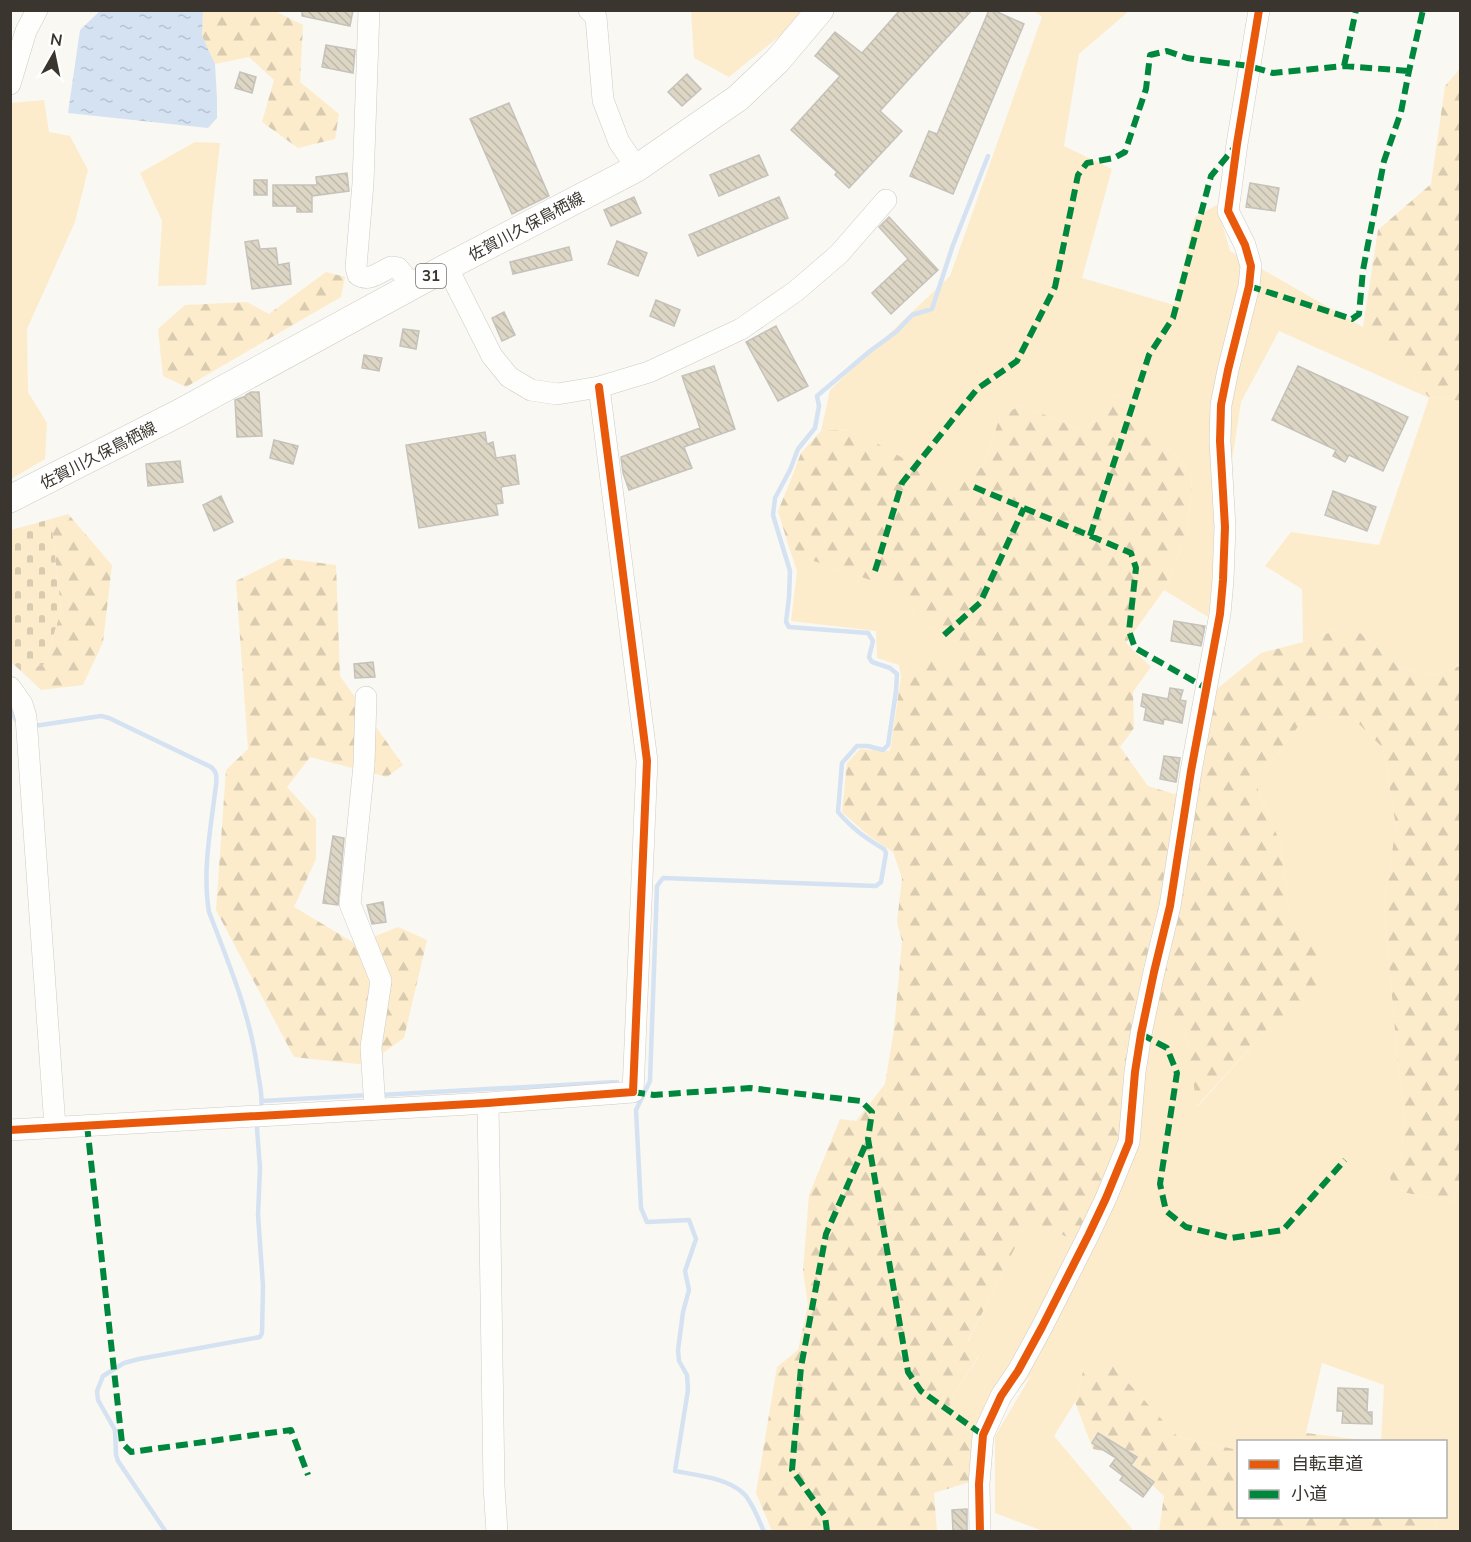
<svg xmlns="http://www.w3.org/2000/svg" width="1471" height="1542" viewBox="0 0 1471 1542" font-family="Mulish,'Noto Sans JP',sans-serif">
<defs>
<pattern id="forest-firs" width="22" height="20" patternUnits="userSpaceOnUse" patternTransform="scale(1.5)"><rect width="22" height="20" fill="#fceccc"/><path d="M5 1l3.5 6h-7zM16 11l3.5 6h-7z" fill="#d9cbb0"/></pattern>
<pattern id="cemetery-stones" width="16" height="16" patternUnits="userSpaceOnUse" patternTransform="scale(1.5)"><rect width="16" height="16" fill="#fceccc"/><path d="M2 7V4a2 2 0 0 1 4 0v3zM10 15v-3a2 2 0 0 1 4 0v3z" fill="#d9cbb0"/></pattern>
<pattern id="water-ripples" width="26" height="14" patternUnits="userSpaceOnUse" patternTransform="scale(1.5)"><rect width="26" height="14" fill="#d5e2f2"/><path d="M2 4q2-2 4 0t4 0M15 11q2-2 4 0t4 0" fill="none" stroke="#b8c2d0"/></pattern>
<pattern id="building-back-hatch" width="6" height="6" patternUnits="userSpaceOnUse" patternTransform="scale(1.5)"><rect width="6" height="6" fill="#ddd6c5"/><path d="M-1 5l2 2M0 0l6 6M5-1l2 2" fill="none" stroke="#beb8aa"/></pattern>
</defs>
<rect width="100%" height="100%" fill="#faf8f2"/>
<path fill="#fceccc" d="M 691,11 L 803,11 L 782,34 L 729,77 L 694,58 Z
M 1034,11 L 1129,11 L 1079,54 L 1064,146 L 1112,169 L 1082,278 L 1174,305 L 1195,217 L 1217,205 L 1230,251 L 1363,327 L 1429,397 L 1460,401 L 1460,666 L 1434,675 L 1399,667 L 1351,625 L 1303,642 L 1302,589 L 1265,566 L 1291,532 L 1379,545 L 1429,398 L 1279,331 L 1241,402 L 1208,617 L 1164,590 L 1187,533 L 1192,481 L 1180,460 L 1141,417 L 1115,394 L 1084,431 L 1021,405 L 1000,417 L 983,466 L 954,489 L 852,429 L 821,431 L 830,390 L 950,276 L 1042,17 Z
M 44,100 L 49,132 L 70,136 L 88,170 L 75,222 L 27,329 L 28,392 L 47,423 L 45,459 L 11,479 L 11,103 Z
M 195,142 L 220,143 L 212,214 L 206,285 L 158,286 L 162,221 L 140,173 Z
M 788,544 L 805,558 L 873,581 L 905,597 L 918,620 L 932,628 L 955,631 L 955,660 L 917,660 L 901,677 L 899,665 L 877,658 L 876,631 L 791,621 L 797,571 Z
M 1352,717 L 1383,748 L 1396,826 L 1384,905 L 1397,1053 L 1404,1111 L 1401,1165 L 1387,1166 L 1392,1185 L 1407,1193 L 1452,1202 L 1460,1178 L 1460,1531 L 1438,1531 L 1434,1517 L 1446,1516 L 1446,1442 L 1381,1441 L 1384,1385 L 1322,1363 L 1306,1433 L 1292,1441 L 1238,1442 L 1238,1450 L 1178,1437 L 1111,1364 L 1085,1364 L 1075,1402 L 1054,1436 L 1134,1531 L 1043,1531 L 995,1513 L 995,1436 L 1032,1374 L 977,1437 L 958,1423 L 949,1402 L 979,1356 L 968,1342 L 1029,1219 L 1075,1241 L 1136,1013 L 1169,1006 L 1187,1040 L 1198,1106 L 1268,1028 L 1300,1020 L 1290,916 L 1281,845 L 1255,782 L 1304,719 Z"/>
<path fill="url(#forest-firs)" d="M 203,11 L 275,11 L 303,25 L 300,82 L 339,114 L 335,139 L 298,148 L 262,122 L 274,80 L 249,57 L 215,64 L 202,36 Z
M 1460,69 L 1460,401 L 1429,397 L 1363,327 L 1378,230 L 1431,184 L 1445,86 Z
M 326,272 L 345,277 L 341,297 L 186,387 L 163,376 L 158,329 L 185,305 L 247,302 L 269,314 Z
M 1115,394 L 1141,417 L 1180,460 L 1192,481 L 1187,533 L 1164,590 L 1126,643 L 1151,667 L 1133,692 L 1134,728 L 1120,747 L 1148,786 L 1174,794 L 1194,783 L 1212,693 L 1261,653 L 1303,642 L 1351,625 L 1399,667 L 1434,675 L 1460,666 L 1460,1178 L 1452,1202 L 1407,1193 L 1392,1185 L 1387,1166 L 1401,1164 L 1404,1111 L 1397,1053 L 1384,905 L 1396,826 L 1383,748 L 1352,717 L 1304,719 L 1255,782 L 1281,845 L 1290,916 L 1320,936 L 1318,997 L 1300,1020 L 1268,1028 L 1197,1106 L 1187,1040 L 1169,1007 L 1136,1013 L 1121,1142 L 1076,1241 L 1029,1220 L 968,1341 L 979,1355 L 949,1402 L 958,1423 L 977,1437 L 973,1481 L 934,1493 L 937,1531 L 772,1531 L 756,1493 L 777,1367 L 798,1350 L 808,1305 L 803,1271 L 809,1195 L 840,1119 L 856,1121 L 885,1084 L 894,1030 L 902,941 L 897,922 L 902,878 L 893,852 L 869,836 L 842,812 L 847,763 L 860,749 L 890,751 L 901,677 L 917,660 L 955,659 L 954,631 L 932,628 L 918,620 L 905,597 L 873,581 L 805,558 L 788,544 L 778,511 L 790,482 L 801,453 L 821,431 L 852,429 L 955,488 L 983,466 L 1000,417 L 1021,405 L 1084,431 Z
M 68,514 L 112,565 L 103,642 L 83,685 L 41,690 L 21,671 L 45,664 L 61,610 L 51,519 Z
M 282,558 L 336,565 L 340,676 L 403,765 L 387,777 L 310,757 L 287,787 L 316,819 L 316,859 L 294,907 L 356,944 L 398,927 L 427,940 L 404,1038 L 366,1065 L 294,1057 L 216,910 L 226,770 L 248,749 L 236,581 Z
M 1085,1364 L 1111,1364 L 1178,1437 L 1238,1450 L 1238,1516 L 1434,1517 L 1438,1531 L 1159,1531 L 1164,1496 L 1121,1455 L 1093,1449 L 1075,1402 Z
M 1306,1433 L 1369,1441 L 1292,1441 Z"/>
<path fill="url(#cemetery-stones)" d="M 51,519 L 61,610 L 45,664 L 21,671 L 11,662 L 11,530 Z"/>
<path fill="url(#water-ripples)" d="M 101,10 L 203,11 L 202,36 L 215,64 L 217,99 L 217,118 L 208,128 L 68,113 L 80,30 Z"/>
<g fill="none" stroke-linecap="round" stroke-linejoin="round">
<path stroke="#d5e2f2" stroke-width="4.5" d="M 10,711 L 16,720 L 20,723
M 34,726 L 101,716 L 109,718 L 211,767 C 217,772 217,777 216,785 C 211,827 202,870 209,912 C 229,964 251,1016 258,1073 C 260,1085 263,1097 261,1110
M 380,1095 L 617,1082
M 262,1101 L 369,1095
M 166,1532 L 118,1461 L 116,1455 L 115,1430 L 98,1400 L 97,1391 L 103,1376 L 124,1363 L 139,1359 L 260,1337 L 262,1333 L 263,1286 L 258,1215 L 260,1168 L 257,1129 L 258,1121
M 764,1532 C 760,1522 751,1500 743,1493 C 727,1478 696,1475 675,1471 L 688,1390 L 687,1375 L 679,1361 L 678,1350 L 683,1312 L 689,1290 L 685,1271 L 696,1239 L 689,1220 L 647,1222 L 641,1208 L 636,1110 L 650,1081 L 657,886 L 663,878 L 876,886 L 881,882 L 886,853 L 884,849 C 865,838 853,829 838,812 L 842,763 L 857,746 L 868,746 L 883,750 L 888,745 L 896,691 L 897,674 L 890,668 L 872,662 L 869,657 L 873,641 L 868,633 L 789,627 L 786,622 L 789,597 L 790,571 L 773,515 L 775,498 L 790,470 L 798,449 L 815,428 L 819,406 L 817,396 L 870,351 L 896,332 L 912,315 L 932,309 L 953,245 L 988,156"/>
</g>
<path fill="url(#building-back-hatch)" stroke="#c5c2bc" stroke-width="1.5" d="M 302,10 L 353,10 L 350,26 L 302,16 Z
M 900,10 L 972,10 L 880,111 L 902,131 L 849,188 L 835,175 L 837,172 L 791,130 L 840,76 L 815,56 L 835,32 L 862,53 Z
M 989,10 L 993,10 L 1024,24 L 953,194 L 910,176 L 929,131 L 937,134 Z
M 326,45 L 355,50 L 353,73 L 322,67 Z
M 240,72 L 256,77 L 252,93 L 235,88 Z
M 687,74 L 701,89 L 682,106 L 668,92 Z
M 509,103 L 549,196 L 512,214 L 470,119 Z
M 759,155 L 768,175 L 719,196 L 710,175 Z
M 347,173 L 349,191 L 312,196 L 312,212 L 297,212 L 297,206 L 273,206 L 273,185 L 317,185 L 316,177 Z
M 254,180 L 267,180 L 267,195 L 254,195 Z
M 1250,183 L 1279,188 L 1275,211 L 1246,207 Z
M 634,197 L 641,213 L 611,226 L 604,210 Z
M 779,197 L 788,218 L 698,256 L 689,235 Z
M 889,217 L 938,270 L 891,314 L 872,293 L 908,259 L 879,227 Z
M 258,240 L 260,249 L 276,248 L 278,265 L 289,263 L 291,284 L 252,289 L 245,242 Z
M 617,241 L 647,253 L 638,276 L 608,264 Z
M 569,247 L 572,260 L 513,274 L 510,262 Z
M 656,300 L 680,310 L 674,326 L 650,316 Z
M 504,312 L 515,335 L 502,341 L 492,318 Z
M 776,326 L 808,386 L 778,401 L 746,342 Z
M 403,329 L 419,331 L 416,349 L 400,346 Z
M 364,355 L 382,358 L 379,371 L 362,368 Z
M 714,366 L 735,429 L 684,447 L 692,468 L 629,490 L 623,473 L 621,457 L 700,428 L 682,376 Z
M 1298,366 L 1408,417 L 1383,471 L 1349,455 L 1345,462 L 1333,456 L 1336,450 L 1272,420 Z
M 251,392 L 259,392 L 262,436 L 237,437 L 235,400 L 246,396 L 246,395 Z
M 485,432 L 487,444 L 493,442 L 496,458 L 515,455 L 519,484 L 501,487 L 503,503 L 496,504 L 498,515 L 419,528 L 406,445 Z
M 274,440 L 298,446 L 293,464 L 270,458 Z
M 180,461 L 183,482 L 148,486 L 146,464 Z
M 1333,491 L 1376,507 L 1367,531 L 1325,515 Z
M 221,496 L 233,522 L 214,531 L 203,505 Z
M 1174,621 L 1205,626 L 1201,646 L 1171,641 Z
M 373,662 L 375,677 L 355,678 L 354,664 Z
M 1170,688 L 1183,690 L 1180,700 L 1186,701 L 1182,723 L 1164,719 L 1163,724 L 1144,720 L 1146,708 L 1141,706 L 1143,694 L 1168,699 Z
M 1164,756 L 1180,758 L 1176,782 L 1160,779 Z
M 333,836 L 344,838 L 338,905 L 323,903 Z
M 383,902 L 386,922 L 372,924 L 367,905 Z
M 1338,1388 L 1368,1389 L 1367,1412 L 1372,1412 L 1372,1424 L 1342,1423 L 1343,1411 L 1337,1411 Z
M 1098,1433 L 1137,1457 L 1131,1465 L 1154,1482 L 1143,1497 L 1120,1480 L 1123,1476 L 1110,1466 L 1116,1458 L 1092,1443 Z
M 967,1509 L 967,1530 L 953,1531 L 952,1510 Z"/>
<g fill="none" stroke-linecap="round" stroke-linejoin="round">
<defs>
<path id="minor" d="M 369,10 L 363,183 L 356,267 L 358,275 C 369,282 380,272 391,267 L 398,268 L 413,286
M 589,10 L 596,17 L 603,100 L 619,142 L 637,168
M 10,84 L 26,31 L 37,10
M 447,267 L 492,356 L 509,377 L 531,390 L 557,394 L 599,387 L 649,372 L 741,329 L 796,291 L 839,254 L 886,200
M 10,687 L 22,704 L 26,717 L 55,1127
M 366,697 L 364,765 L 350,904 L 381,981 L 371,1047 L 375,1109
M 488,1103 L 494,1486 L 497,1532
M 10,1130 L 488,1103 L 633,1092 L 647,761 L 599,387
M 980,1532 L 979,1484 L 983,1435 L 1001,1396 L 1018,1371 L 1042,1327 L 1089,1234 L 1106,1198 L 1129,1142 L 1135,1072 L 1141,1034 L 1154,972 L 1170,906 L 1191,771 L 1220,614 L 1223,580 L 1225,527 L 1220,441 L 1221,405 L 1228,370 L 1249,286 L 1251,266 L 1245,245 L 1228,211 L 1237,144 L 1259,10"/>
<path id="major" d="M 10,499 L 181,412 L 447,267 L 637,168 L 738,98 L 777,61 L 820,10"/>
</defs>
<use href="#minor" stroke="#cfcbc5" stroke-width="22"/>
<use href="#major" stroke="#cfcbc5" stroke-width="28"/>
<use href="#minor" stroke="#fefefd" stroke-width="21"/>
<use href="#major" stroke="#fefefd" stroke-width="27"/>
<path stroke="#00873e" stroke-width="6" stroke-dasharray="12 6" stroke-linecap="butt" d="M 1344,66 L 1356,10
M 1249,286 L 1352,319 L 1359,314 L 1363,270 L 1384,161 L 1401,112 L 1409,71 L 1423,10
M 974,487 L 1131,553 L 1136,568 L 1129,631 L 1135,648 L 1206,688
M 1090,536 L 1149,355 L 1173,318 L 1211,176 L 1234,148
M 875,571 L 902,483 L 977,389 L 1017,361 L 1055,287 L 1078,175 L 1087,163 L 1114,158 L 1125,152 L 1146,89 L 1150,55 L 1167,51 L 1187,58 L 1249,66 L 1273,73 L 1344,66 L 1409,71
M 944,635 L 980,603 L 1024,508
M 1141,1034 L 1167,1048 L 1177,1073 L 1160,1184 L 1166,1211 L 1186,1227 L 1231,1238 L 1283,1230 L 1345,1160
M 633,1092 L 654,1095 L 750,1088 L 861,1101 L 872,1112 L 868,1139 L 908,1372 L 921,1391 L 983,1435
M 87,1125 L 122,1443 L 131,1452 L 291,1430 L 308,1475
M 827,1532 L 825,1516 L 792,1470 L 801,1367 L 826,1234 L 868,1139"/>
<defs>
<path id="cycleway" d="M 10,1130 L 488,1103 L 633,1092 L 647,761 L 599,387
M 980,1532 L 979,1484 L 983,1435 L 1001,1396 L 1018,1371 L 1042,1327 L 1089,1234 L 1106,1198 L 1129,1142 L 1135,1072 L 1141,1034 L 1154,972 L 1170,906 L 1191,771 L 1220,614 L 1223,580 L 1225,527 L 1220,441 L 1221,405 L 1228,370 L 1249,286 L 1251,266 L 1245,245 L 1228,211 L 1237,144 L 1259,10"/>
</defs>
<use href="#cycleway" stroke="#fff" stroke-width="11"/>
<use href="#cycleway" stroke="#e8590c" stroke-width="8"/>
</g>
<g text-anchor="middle" stroke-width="6" stroke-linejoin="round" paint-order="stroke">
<rect fill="#fff" stroke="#75726d" stroke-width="1.5" x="416" y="264" width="30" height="24" rx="4.5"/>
<g font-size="15" font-weight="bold" fill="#3a362f">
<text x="431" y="281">31</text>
</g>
<g font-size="16" fill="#3a362f" stroke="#fff">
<text transform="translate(526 226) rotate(-28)" y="6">佐賀川久保鳥栖線</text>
<text transform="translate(98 455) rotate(-27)" y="6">佐賀川久保鳥栖線</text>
</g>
</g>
<rect width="1471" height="1542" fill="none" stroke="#3a362f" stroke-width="24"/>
<rect x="1237" y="1440" width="210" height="78" fill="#ffffff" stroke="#b0afac" stroke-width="1.5"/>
<rect x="1249" y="1460" width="30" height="9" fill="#e8590c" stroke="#b0afac" stroke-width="1.5"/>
<text x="1291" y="1470" font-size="18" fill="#3a362f">自転車道</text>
<rect x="1249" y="1490" width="30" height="9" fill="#00873e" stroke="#b0afac" stroke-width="1.5"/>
<text x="1291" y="1500" font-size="18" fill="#3a362f">小道</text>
<g transform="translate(54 54) rotate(9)" stroke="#ffffff" stroke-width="4.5" paint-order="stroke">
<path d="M0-4.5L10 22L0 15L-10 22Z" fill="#3a362f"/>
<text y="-9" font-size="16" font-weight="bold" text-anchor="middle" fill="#3a362f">N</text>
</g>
</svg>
